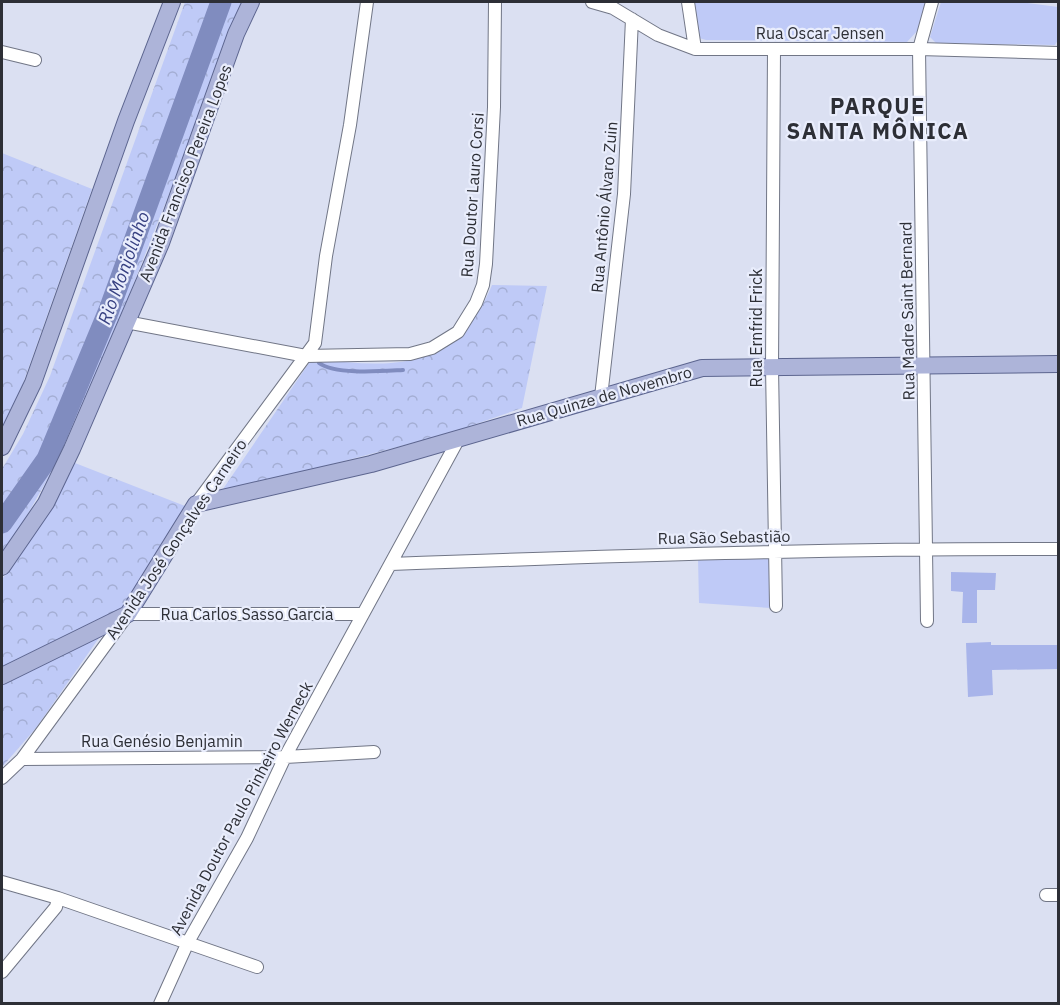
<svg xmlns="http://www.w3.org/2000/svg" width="1060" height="1005" viewBox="0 0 1060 1005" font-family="'IBM Plex Sans',sans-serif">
<defs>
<pattern id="forest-crowns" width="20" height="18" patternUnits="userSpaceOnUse" patternTransform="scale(1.5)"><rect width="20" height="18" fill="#bfcaf7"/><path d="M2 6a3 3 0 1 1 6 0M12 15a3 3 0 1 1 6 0" fill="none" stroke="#a4aed4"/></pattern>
</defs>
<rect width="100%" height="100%" fill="#dbe0f2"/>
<path fill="url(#forest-crowns)" d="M 185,2 L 243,2 C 204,105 164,208 123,310 C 88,394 55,479 2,553 L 2,469 L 23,434 L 50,376 Z
M 2,153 L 92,189 L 16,403 L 2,427 Z
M 492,285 L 547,286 L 522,408 L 447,434 L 237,489 L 223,489 L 309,363 L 319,359 C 398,370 458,367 492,285 Z
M 75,463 L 185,506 L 125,607 L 2,671 L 2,579 L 15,563 Z
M 101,635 L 36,728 L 2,767 L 2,681 Z"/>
<path fill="#bfcaf7" d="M 692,2 L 926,2 L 919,29 L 907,42 L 706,40 L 699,38 Z
M 941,2 L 1020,2 L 1058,7 L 1058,40 L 1055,45 L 936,43 L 930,37 Z
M 698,558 L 767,558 L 770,560 L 771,608 L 699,603 Z"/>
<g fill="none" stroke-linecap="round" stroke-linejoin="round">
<path stroke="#808cbf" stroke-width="4" d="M 319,363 C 335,375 383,371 403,370"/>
<path stroke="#808cbf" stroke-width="21" d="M 2,523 L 47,459 L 109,310 L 221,2"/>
</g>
<path fill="#a8b4ea" d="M 951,572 L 996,573 L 995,590 L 977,590 L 977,623 L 962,623 L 963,592 L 951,591 Z
M 991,642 L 991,645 L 1058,645 L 1059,669 L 992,670 L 993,695 L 968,697 L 966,643 Z"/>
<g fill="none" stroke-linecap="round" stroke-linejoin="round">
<defs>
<path id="minor" d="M 592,2 L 613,8 L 658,35 L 695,49 L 919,49 L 1058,53
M 688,2 L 695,49
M 774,50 L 772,367 L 776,606
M 2,52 L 35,60
M 126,322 L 306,356 L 410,354 L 432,348 L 458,332 L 476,303 L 483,285 L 486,264 L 494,107 L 495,2
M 601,397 L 624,194 L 632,19
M 196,504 L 315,343 L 326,256 L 350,125 L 367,2
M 391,564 C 613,556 836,548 1058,549
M 927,621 L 919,49 L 932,2
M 22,759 L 285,757 L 374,752
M 2,778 L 22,759 L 128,614 L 363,614
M 2,882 L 58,898 L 257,967
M 1046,895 L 1058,895
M 2,972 L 56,907 L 58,898
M 160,1004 L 188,942 L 247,838 L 285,757 L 458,440"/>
<path id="major" d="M 2,447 L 33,383 L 126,121 L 172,2
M 2,567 L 46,503 L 72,449 L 161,243 L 236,34 L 251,2
M 2,676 L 128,614 L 196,504 L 371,464 L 702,368 L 1058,364"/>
</defs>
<use href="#minor" stroke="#717686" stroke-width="14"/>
<use href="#major" stroke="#5c658f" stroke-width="18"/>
<use href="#minor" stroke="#fff" stroke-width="12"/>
<use href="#major" stroke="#adb4d9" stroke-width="16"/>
</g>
<g text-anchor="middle" stroke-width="4.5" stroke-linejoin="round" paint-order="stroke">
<g font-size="16" fill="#2d2f36" stroke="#e9edfc">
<text x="820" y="39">Rua Oscar Jensen</text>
<text transform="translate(185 173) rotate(-69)" y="6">Avenida Francisco Pereira Lopes</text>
<text transform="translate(472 195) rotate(-86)" y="6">Rua Doutor Lauro Corsi</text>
<text transform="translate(604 207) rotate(-85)" y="6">Rua Antônio Álvaro Zuin</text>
<text transform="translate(907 311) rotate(-91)" y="6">Rua Madre Saint Bernard</text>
<text transform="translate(756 328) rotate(-90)" y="6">Rua Ernfrid Frick</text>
<text transform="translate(604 396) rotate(-16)" y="6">Rua Quinze de Novembro</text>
<text transform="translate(724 537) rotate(-1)" y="6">Rua São Sebastião</text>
<text transform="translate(176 539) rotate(-56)" y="6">Avenida José Gonçalves Carneiro</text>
<text x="247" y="620">Rua Carlos Sasso Garcia</text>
<text x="162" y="747">Rua Genésio Benjamin</text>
<text transform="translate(241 808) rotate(-62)" y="6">Avenida Doutor Paulo Pinheiro Werneck</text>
</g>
<g font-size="18" font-style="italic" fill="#374081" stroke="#e9edfc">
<text transform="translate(124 268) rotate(-70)" y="6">Rio Monjolinho</text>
</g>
<g font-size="22" font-weight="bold" letter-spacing="1.5" fill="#2d2f36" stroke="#e9edfc">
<text x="878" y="114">PARQUE<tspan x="878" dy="25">SANTA MÔNICA</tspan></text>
</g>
</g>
<rect width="1060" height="1005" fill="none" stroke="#2d2f36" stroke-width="6"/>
</svg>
